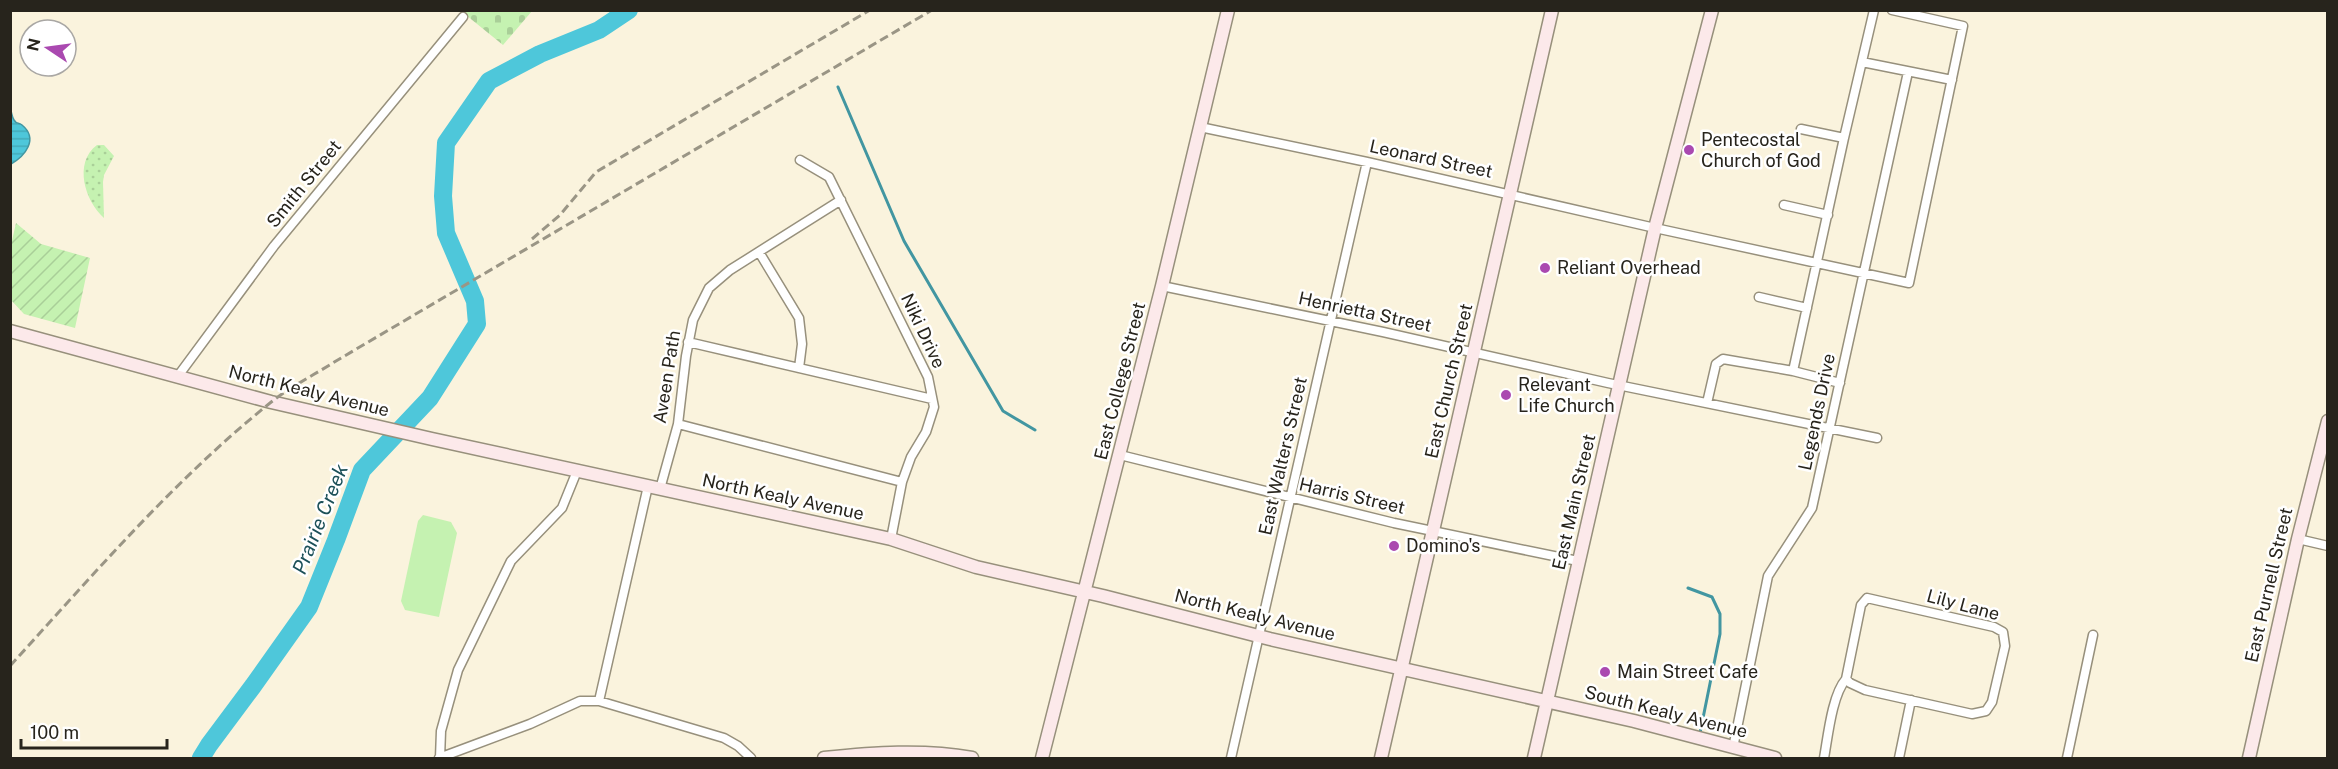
<svg xmlns="http://www.w3.org/2000/svg" width="2338" height="769" viewBox="0 0 2338 769" font-family="'Public Sans',sans-serif">
<defs>
<pattern id="grass-dots" width="8" height="8" patternUnits="userSpaceOnUse" patternTransform="scale(1.5)"><rect width="8" height="8" fill="#c5f2b1"/><path d="M2 2h.1M6 6h.1" fill="none" stroke="#a9cf98" stroke-width="1.8" stroke-linecap="round"/></pattern>
<pattern id="cemetery-stones" width="16" height="16" patternUnits="userSpaceOnUse" patternTransform="scale(1.5)"><rect width="16" height="16" fill="#c5f2b1"/><path d="M2 7V4a2 2 0 0 1 4 0v3zM10 15v-3a2 2 0 0 1 4 0v3z" fill="#a9cf98"/></pattern>
<pattern id="garden-furrows" width="10" height="10" patternUnits="userSpaceOnUse" patternTransform="scale(1.5)"><rect width="10" height="10" fill="#c5f2b1"/><path d="M-1 1l2-2M0 10L10 0M9 11l2-2" fill="none" stroke="#a9cf98"/></pattern>
<pattern id="water-rules" width="6" height="5" patternUnits="userSpaceOnUse" patternTransform="scale(1.5)"><rect width="6" height="5" fill="#4ec7da"/><path d="M0 2.5h6" fill="none" stroke="#44abba"/></pattern>
</defs>
<rect width="100%" height="100%" fill="#faf3dd"/>
<path fill="url(#grass-dots)" d="M 97,145 L 104,145 L 114,156 L 104,175 L 103,182 L 104,218 C 85,201 73,163 97,145 Z"/>
<path fill="url(#cemetery-stones)" d="M 461,11 L 532,11 L 503,45 Z"/>
<path fill="url(#garden-furrows)" d="M 16,223 L 41,244 L 90,258 L 75,328 L 24,314 L 11,300 L 11,245 Z"/>
<path fill="#c5f2b1" d="M 423,515 L 451,522 L 457,533 L 439,617 L 405,610 L 401,601 L 418,521 Z"/>
<path fill="url(#water-rules)" stroke="#4296a1" stroke-width="1.5" d="M 11,111 C 12,114 12,117 14,120 C 17,125 18,122 22,125 C 39,139 25,156 11,164 Z"/>
<g fill="none" stroke-linecap="round" stroke-linejoin="round">
<path stroke="#4296a1" stroke-width="3" d="M 838,87 L 904,241 L 1003,411 L 1035,430
M 1688,588 L 1712,597 L 1720,614 L 1720,634 L 1700,733"/>
<path stroke="#4ec7da" stroke-width="18" d="M 201,758 L 209,745 L 253,686 L 309,607 L 336,540 L 362,470 L 430,398 L 477,324 L 475,301 L 446,233 L 443,196 L 446,143 L 489,81 L 540,54 L 599,30 L 629,10"/>
<defs>
<path id="street" d="M 1862,62 L 1952,80
M 1200,127 L 1367,162 L 1655,228 L 1909,283 L 1963,26 L 1892,10
M 1844,138 L 1874,10
M 800,160 L 829,177 L 928,377 L 934,407 L 926,432 L 911,457 L 902,482 L 891,539
M 1784,205 L 1828,215
M 759,252 L 799,318 L 802,344 L 799,368
M 1162,286 L 1383,332 L 1608,383 L 1877,438
M 1759,297 L 1807,308
M 688,342 L 932,399
M 1793,371 L 1840,383
M 178,376 L 274,246 L 463,17
M 1707,403 L 1716,364 L 1723,359 L 1793,371 L 1844,138 L 1801,129
M 678,424 L 902,482
M 1120,455 L 1394,523 L 1578,561
M 660,489 L 678,424 L 686,356 L 693,320 L 709,288 L 730,270 L 841,200
M 2298,539 L 2328,546
M 599,701 L 648,486
M 1733,748 L 1768,576 L 1812,508 L 1908,72
M 439,758 L 530,724 L 580,701 L 599,701 L 724,738 L 738,746 L 751,758
M 440,758 L 441,731 L 458,670 L 511,561 L 562,508 L 577,471
M 1231,758 L 1367,162
M 1824,758 C 1828,736 1832,695 1846,679 L 1861,605 L 1867,598 L 1994,627 L 2003,632 L 2005,646 L 1992,702 L 1986,711 L 1972,714 L 1865,690 L 1850,683 L 1846,679
M 1899,758 L 1911,700
M 2067,758 L 2093,635"/>
<path id="secondary" d="M 10,331 L 271,402 L 432,439 L 891,539 L 976,567 L 1103,596 L 1270,639 L 1634,721 L 1775,758
M 824,758 C 873,753 923,749 972,758
M 1042,758 L 1162,286 L 1228,10
M 1381,758 L 1552,10
M 1534,758 L 1655,228 L 1712,10
M 2249,758 L 2298,539 L 2328,421"/>
</defs>
<use href="#street" stroke="#97907c" stroke-width="11"/>
<use href="#secondary" stroke="#97907c" stroke-width="15"/>
<use href="#street" stroke="#fff" stroke-width="8"/>
<use href="#secondary" stroke="#fce9ea" stroke-width="12"/>
<path stroke="#9a9585" stroke-width="3" stroke-dasharray="9 4.5" stroke-linecap="butt" d="M 532,239 L 560,215 L 596,172 L 870,10
M 10,666 C 93,575 174,480 270,403 C 290,387 314,375 336,361 L 932,10"/>
</g>
<g fill="#aa49b0" stroke="#fff" stroke-width="2">
<circle cx="1689" cy="150" r="6"/>
<circle cx="1545" cy="268" r="6"/>
<circle cx="1506" cy="395" r="6"/>
<circle cx="1394" cy="546" r="6"/>
<circle cx="1605" cy="672" r="6"/>
</g>
<g text-anchor="middle" stroke-width="5" stroke-linejoin="round" paint-order="stroke">
<g font-size="18" fill="#27241c" stroke="#fff" text-anchor="start">
<text x="1701" y="146">Pentecostal<tspan x="1701" dy="21">Church of God</tspan></text>
<text x="1557" y="274">Reliant Overhead</text>
<text x="1518" y="391">Relevant<tspan x="1518" dy="21">Life Church</tspan></text>
<text x="1406" y="552">Domino's</text>
<text x="1617" y="678">Main Street Cafe</text>
</g>
<g font-size="18" fill="#27241c" stroke="#fff">
<text transform="translate(1431 159) rotate(12)" y="6">Leonard Street</text>
<text transform="translate(304 184) rotate(-51)" y="6">Smith Street</text>
<text transform="translate(1365 312) rotate(12)" y="6">Henrietta Street</text>
<text transform="translate(923 331) rotate(65)" y="6">Niki Drive</text>
<text transform="translate(667 377) rotate(-81)" y="6">Aveen Path</text>
<text transform="translate(1120 381) rotate(-76)" y="6">East College Street</text>
<text transform="translate(1449 381) rotate(-77)" y="6">East Church Street</text>
<text transform="translate(309 391) rotate(14)" y="6">North Kealy Avenue</text>
<text transform="translate(1817 412) rotate(-78)" y="6">Legends Drive</text>
<text transform="translate(1283 456) rotate(-77)" y="6">East Walters Street</text>
<text transform="translate(1352 496) rotate(13)" y="6">Harris Street</text>
<text transform="translate(783 497) rotate(12)" y="6">North Kealy Avenue</text>
<text transform="translate(1574 502) rotate(-77)" y="6">East Main Street</text>
<text transform="translate(2269 585) rotate(-77)" y="6">East Purnell Street</text>
<text transform="translate(1963 605) rotate(15)" y="6">Lily Lane</text>
<text transform="translate(1255 615) rotate(14)" y="6">North Kealy Avenue</text>
<text transform="translate(1666 712) rotate(14)" y="6">South Kealy Avenue</text>
</g>
<g font-size="20" font-style="italic" fill="#1c5058" stroke="#fff">
<text transform="translate(320 519) rotate(-68)" y="7">Prairie Creek</text>
</g>
</g>
<rect width="2338" height="769" fill="none" stroke="#27241c" stroke-width="24"/>
<g transform="translate(48 48) rotate(283)"><circle r="28" fill="#ffffff" stroke="#a9a7a4" stroke-width="1.5"/>
<path d="M0-4.5L10 22L0 15L-10 22Z" fill="#aa49b0"/>
<text y="-9" font-size="16" font-weight="bold" text-anchor="middle" fill="#27241c">N</text>
</g>
<path d="M21 739v9h146v-9" fill="none" stroke="#27241c" stroke-width="3"/>
<text x="30" y="739" font-size="18" fill="#27241c" stroke="#ffffff" stroke-width="4.5" paint-order="stroke">100 m</text>
</svg>
